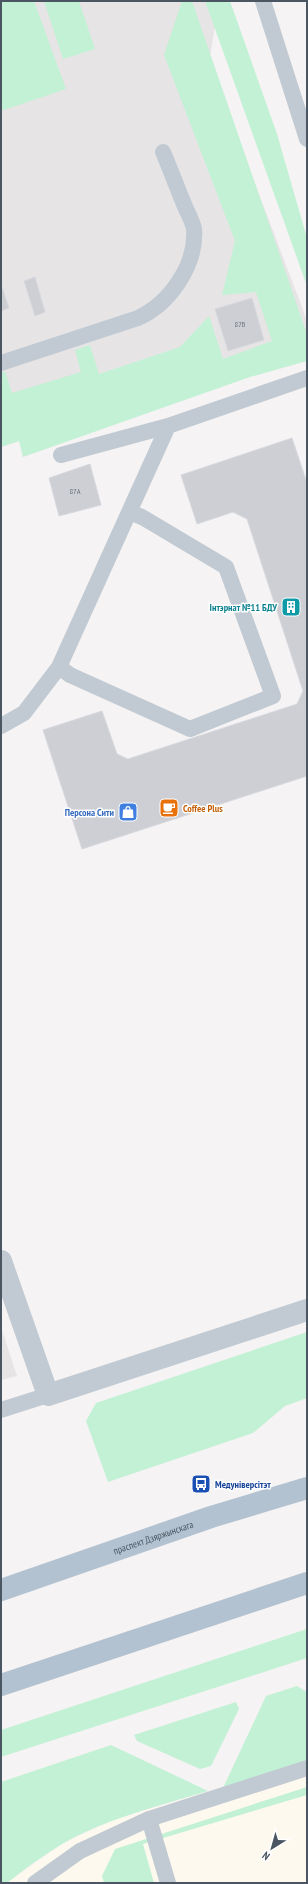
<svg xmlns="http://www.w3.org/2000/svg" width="308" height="1884" viewBox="0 0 308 1884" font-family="'PT Sans Narrow',sans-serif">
<rect width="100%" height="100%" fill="#f5f3f3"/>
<path fill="#fdf9ef" d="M 307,1761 L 307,1883 L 7,1883 L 61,1845 L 108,1822 Z"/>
<path fill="#e6e4e5" d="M 1,1 L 219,1 L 209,63 L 302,307 L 307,322 L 307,345 L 1,447 Z
M 1,1327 L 17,1376 L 1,1380 Z"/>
<path fill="#c3f1d5" d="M 1,1 L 34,1 L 66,89 L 1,111 Z
M 44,1 L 79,1 L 95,49 L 63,59 Z
M 182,1 L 192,1 L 307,334 L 307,361 L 250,377 L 23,457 L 19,441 L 1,447 L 1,373 L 5,371 L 12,393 L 81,372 L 75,350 L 90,345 L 99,374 L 180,347 L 209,316 L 223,359 L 272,341 L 256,292 L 222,295 L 235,241 L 164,55 Z
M 205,1 L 230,1 L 277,134 L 307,238 L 307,286 Z
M 307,1332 L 307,1398 L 285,1406 L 253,1433 L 108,1482 L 86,1421 L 96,1403 Z
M 307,1629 L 307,1658 L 1,1757 L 1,1730 Z
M 297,1686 L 307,1692 L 307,1761 L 223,1788 L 266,1696 Z
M 236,1702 L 239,1709 L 211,1766 L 200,1769 L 137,1741 L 134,1735 Z
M 111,1745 L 208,1791 C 165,1804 121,1815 81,1834 C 54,1847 30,1865 7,1883 L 1,1883 L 1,1782 Z
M 307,1787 L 307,1795 L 143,1844 L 154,1883 L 104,1883 L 102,1876 L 115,1849 Z"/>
<path fill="#cdcfd5" stroke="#d7d9de" d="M 35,277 L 45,312 L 35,316 L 24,281 Z
M 1,284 L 9,308 L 1,311 Z
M 252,298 L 264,340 L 228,351 L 215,309 Z
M 292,438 L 307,483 L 307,776 L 82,849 L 43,730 L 102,711 L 117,754 L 128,759 L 297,704 L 303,691 L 247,519 L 233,512 L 197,524 L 181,475 Z
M 90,464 L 101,505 L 59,516 L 49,478 Z"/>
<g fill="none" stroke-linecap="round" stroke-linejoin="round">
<path stroke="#c1cad2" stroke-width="16" d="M 263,1 L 307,139
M 1,363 L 138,318 C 169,304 197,265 194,229 C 193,223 189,215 186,209 C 178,190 171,171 163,152
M 61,455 L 168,426 L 307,378
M 59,667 L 70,675 L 190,729 L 273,696 L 226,567 L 142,517 L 129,512
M 1,726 L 24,713 L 59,667 L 168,426
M 1,1410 L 48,1395
M 149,1819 L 168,1883
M 35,1883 L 80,1851 L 149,1819 L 307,1768"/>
<path stroke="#c1cad2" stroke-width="22" d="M 1,1261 L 48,1395 L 307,1310"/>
<g stroke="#b3c2d1" stroke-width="22">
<path id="s1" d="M 1,1590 L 211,1517 L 307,1488"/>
<path d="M 1,1685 L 307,1583"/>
</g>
</g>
<defs>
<symbol id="building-square" viewBox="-11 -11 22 22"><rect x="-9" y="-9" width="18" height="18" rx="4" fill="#0f9aa8" stroke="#fff"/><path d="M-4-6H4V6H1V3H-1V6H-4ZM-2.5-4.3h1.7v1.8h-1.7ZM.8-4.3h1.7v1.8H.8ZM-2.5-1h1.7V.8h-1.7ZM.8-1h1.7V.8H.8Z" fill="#fff"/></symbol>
<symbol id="cafe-square" viewBox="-11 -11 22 22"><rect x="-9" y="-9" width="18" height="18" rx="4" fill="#e8710a" stroke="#fff"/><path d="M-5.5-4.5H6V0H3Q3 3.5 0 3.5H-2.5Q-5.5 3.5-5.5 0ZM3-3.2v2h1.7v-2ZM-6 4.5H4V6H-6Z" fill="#fff"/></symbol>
<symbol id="shop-square" viewBox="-11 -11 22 22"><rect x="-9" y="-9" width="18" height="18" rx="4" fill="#3f7fe0" stroke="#fff"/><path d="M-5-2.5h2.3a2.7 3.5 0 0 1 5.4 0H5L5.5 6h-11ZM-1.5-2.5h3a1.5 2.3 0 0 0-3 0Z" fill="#fff"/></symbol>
<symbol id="bus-square" viewBox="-11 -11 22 22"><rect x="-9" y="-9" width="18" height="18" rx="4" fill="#1a4fb4" stroke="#fff"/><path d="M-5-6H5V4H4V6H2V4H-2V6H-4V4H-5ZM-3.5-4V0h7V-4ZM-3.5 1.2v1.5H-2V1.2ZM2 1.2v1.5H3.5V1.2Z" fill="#fff"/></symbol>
</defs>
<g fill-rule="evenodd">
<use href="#building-square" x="280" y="596" width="22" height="22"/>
<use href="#cafe-square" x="158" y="797" width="22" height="22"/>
<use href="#shop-square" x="117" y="801" width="22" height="22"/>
<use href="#bus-square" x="190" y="1473" width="22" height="22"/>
</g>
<g text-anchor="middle" stroke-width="3" stroke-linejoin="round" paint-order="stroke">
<g font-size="8" fill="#6b747e">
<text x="240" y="327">87Б</text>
<text x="75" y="494">87А</text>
</g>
<g font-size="10" font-weight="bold" fill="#0d838f" stroke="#fff" text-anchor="end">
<text x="277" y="611">Інтэрнат №11 БДУ</text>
</g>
<g font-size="10" font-weight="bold" fill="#c56008" stroke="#fff" text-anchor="start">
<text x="183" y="812">Coffee Plus</text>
</g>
<g font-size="10" font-weight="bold" fill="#366cbe" stroke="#fff" text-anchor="end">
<text x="114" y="816">Персона Сити</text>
</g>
<g font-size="10" font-weight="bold" fill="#164399" stroke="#fff" text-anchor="start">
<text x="215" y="1488">Медуніверсітэт</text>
</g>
<g font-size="10" fill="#4a5661" stroke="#fff">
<text dy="4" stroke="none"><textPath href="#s1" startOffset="161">праспект Дзяржынскага</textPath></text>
</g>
</g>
<rect width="308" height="1884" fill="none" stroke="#4a5661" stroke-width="4"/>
<g transform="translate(272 1848) rotate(217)" stroke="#ffffff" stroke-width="3" paint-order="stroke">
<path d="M0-3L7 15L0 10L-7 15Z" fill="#4a5661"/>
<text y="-6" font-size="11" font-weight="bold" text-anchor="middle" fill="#4a5661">N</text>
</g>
</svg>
